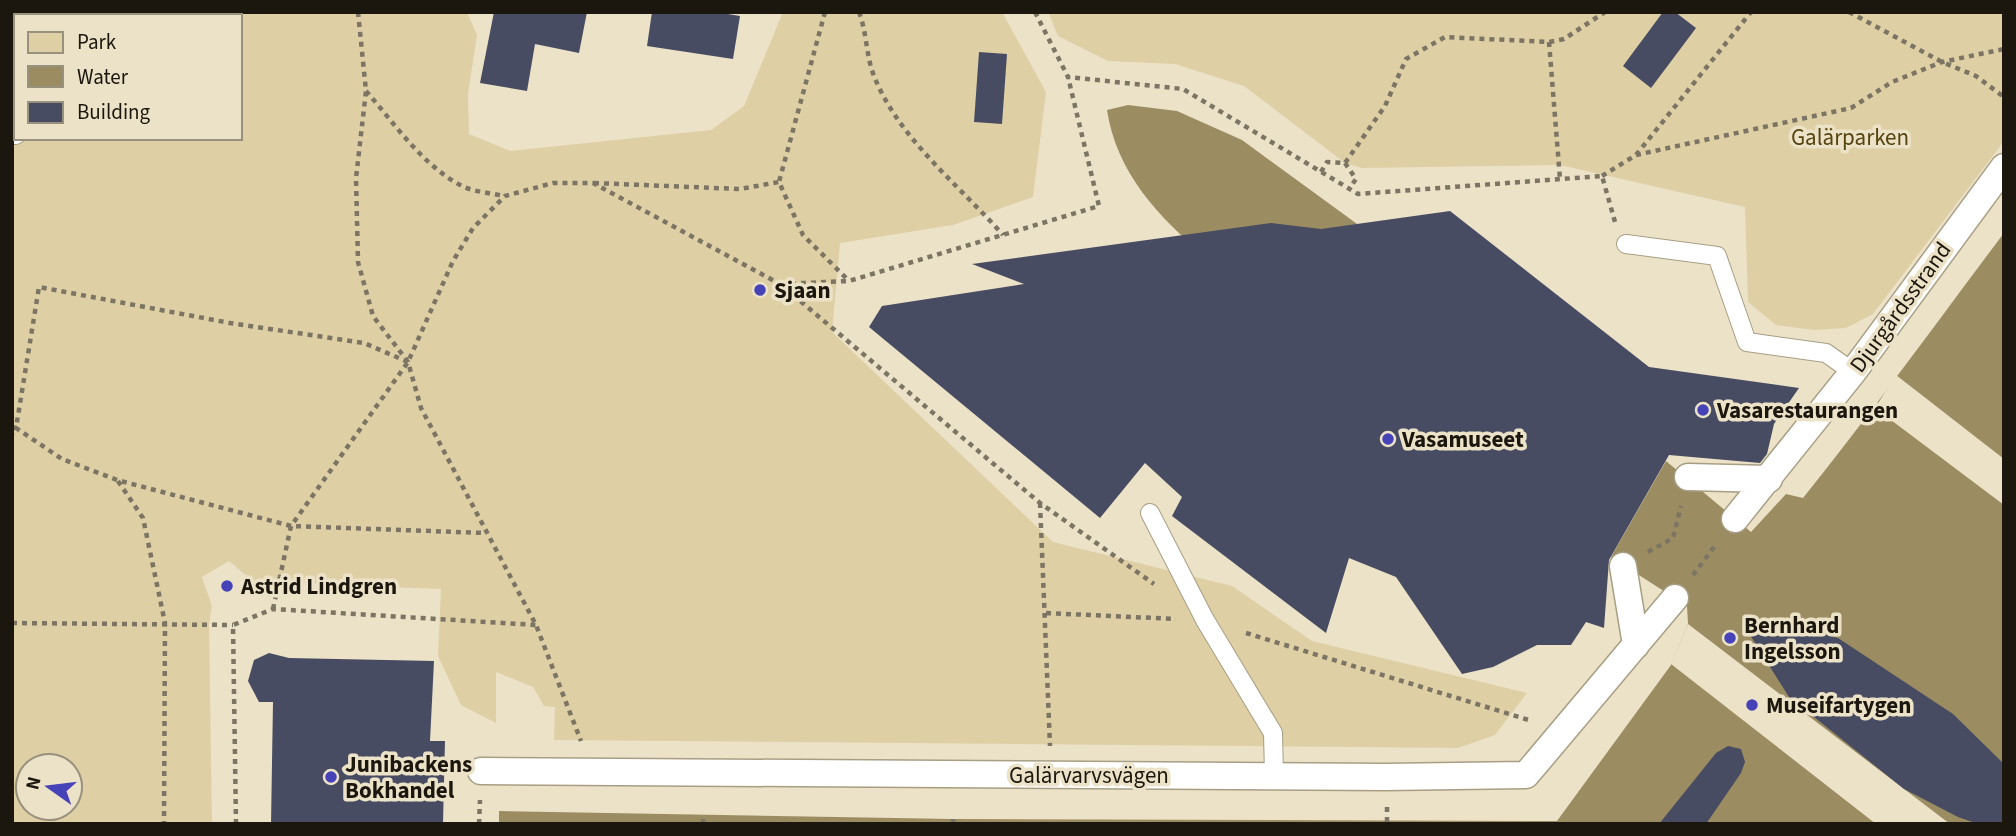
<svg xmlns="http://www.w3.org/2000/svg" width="2016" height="836" viewBox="0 0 2016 836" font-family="'Source Sans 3',sans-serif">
<rect width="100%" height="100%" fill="#ece2c8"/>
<path fill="#decfa5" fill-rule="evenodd" d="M 12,12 L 467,12 L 477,35 L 468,94 L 469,134 L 510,151 L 711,130 L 744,106 L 783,12 L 1002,12 L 1046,92 L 1033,197 L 953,225 L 840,243 L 832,332 L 1053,542 L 1232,586 L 1312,641 L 1527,693 L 1495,735 L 1458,748 L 554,740 L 555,707 L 544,706 L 533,687 L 496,672 L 496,723 L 461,705 L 438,656 L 441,589 L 254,582 L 229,561 L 202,577 L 212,606 L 209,625 L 212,824 L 12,824 ZM 16,16 L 240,16 L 240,138 L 16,138 ZM 28,766 L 70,766 L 70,808 L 28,808 Z
M 1048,12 L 2004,12 L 2004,141 L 1873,314 L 1846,328 L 1813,330 L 1776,325 L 1748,302 L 1745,207 L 1560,165 L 1362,168 L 1345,163 L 1244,86 L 1175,64 L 1108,61 L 1058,36 Z"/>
<path fill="#9b8c62" d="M 1128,105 L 1177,111 L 1242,140 L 1364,229 L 1291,321 C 1219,265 1122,209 1107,110 Z
M 2004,233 L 2004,824 L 499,824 L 499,811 L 953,819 L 1557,821 L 1671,665 L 1688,624 L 1687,606 L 1611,557 L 1666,461 L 1751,532 L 1786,494 L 1803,498 C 1872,412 1937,322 2004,233 Z"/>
<path fill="#ece2c8" d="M 1896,375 L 2004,459 L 2004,505 L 1875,408 Z
M 1688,624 L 1950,824 L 1876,824 L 1671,664 Z"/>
<path fill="#484c62" d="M 494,12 L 587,12 L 579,53 L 535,44 L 527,91 L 480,83 Z
M 652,12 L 716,12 L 740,16 L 733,59 L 647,46 Z
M 1663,12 L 1675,12 L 1696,28 L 1651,88 L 1623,66 Z
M 979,52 L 1007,54 L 1002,124 L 974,122 Z
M 1450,211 L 1649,367 L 1799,388 L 1774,424 L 1767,454 L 1760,463 L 1669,455 L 1609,560 L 1604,628 L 1586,622 L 1571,645 L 1537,645 L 1493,667 L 1462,674 L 1396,577 L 1349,558 L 1326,633 L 1172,516 L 1182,497 L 1145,463 L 1100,518 L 869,327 L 882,306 L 1024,284 L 972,264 L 1271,223 L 1321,229 Z
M 1780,628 L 1803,629 L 1838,638 L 1953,714 L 2004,764 L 2004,824 L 1978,824 L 1958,817 L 1904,789 L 1789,697 L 1750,635 Z
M 269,653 L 289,658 L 434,661 L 430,741 L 445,741 L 443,824 L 271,824 L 273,702 L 259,702 L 248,681 L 254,660 Z
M 1728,746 L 1741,749 L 1745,762 L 1741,773 L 1706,824 L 1659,824 L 1716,753 Z"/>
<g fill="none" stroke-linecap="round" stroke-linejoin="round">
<defs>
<path id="service" d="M 12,135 L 16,135
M 1626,244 L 1717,256 L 1747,342 L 1826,353 L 1853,372
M 1150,513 L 1205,620 L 1273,733 L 1274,775"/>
<path id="pedestrian" d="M 1688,477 L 1769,479
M 1735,519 L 1853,372 L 2004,167
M 1623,566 L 1636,645
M 481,771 L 1386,777 L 1526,775 L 1675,598"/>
</defs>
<use href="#service" stroke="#a79e84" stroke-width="20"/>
<use href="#pedestrian" stroke="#a79e84" stroke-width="29"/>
<path stroke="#7c7564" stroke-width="4.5" stroke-dasharray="5 5" stroke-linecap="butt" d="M 358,12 L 366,91 L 356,178 L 358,262 L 373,316 L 408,362 L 421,408 L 536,625 L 581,741
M 825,12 L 779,182 L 803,235 L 849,281
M 859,12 C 867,33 866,56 874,76 C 899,139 959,185 1003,235
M 1035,12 L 1068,77 L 1183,89 L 1358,194 L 1602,176 L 1615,222
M 1849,12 L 1942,62 L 1976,76 L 2004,97
M 1549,42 L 1560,179
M 366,91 C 395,124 422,165 462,186 C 474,192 491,193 504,196
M 1636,155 L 1851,108 L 1892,82 L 1942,62 L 2004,49
M 1345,163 L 1356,179 L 1349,189
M 1321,172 L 1327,162 L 1345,163 L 1385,106 L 1406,59 L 1445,37 L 1549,42 L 1564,39 L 1605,12
M 1602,176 L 1636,155 L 1751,12
M 594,183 L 740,189 L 779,182
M 781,284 L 849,281 L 1099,206 L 1068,77
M 408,362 L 364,343 L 230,323 L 39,287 L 16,428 L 62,459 L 117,480 L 291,526 L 485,533
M 12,427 L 16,428 L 12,434
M 118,481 L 143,518 L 165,623 L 164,824
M 1040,503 L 1050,746
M 1648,552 L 1673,538 L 1681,506
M 1693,575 L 1717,543
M 273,609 L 291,526 L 408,362 L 453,261 L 473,228 L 505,196 L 553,183 L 593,183 L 780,284 L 1040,503 L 1154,584
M 1046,613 L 1176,619
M 12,623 L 233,625
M 1246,633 L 1532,721
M 1387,807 L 1387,824
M 236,824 L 233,625 L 273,609 L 536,625
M 479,824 L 480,800
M 703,824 L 703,814
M 953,824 L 953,819"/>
<use href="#service" stroke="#fff" stroke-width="18"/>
<use href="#pedestrian" stroke="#fff" stroke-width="26"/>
</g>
<g fill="#4642b8" stroke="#ece2c8" stroke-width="2.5">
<circle cx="760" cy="290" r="7"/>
<circle cx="1703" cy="410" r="7"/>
<circle cx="1388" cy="439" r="7"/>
<circle cx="227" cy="586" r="7"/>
<circle cx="1730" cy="638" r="7"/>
<circle cx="1752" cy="705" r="7"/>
<circle cx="331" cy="777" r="7"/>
</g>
<g text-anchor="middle" stroke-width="7" stroke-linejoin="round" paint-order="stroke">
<g font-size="23" fill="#55440e" stroke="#ece2c8">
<text x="1850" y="145">Galärparken</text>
</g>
<g font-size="23" font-weight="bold" fill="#1b170e" stroke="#ece2c8" text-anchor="start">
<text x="774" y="298">Sjaan</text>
<text x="1717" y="418">Vasarestaurangen</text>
<text x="1402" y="447">Vasamuseet</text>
<text x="241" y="594">Astrid Lindgren</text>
<text x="1744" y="633">Bernhard<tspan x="1744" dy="26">Ingelsson</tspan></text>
<text x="1766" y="713">Museifartygen</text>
<text x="345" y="772">Junibackens<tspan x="345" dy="26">Bokhandel</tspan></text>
</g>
<g font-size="23" fill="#1b170e" stroke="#ece2c8">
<text transform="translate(1900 307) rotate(-54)" y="8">Djurgårdsstrand</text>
<text x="1089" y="783">Galärvarvsvägen</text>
</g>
</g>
<rect width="2016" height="836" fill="none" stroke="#1b170e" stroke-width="28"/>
<rect x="14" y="14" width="228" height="126" fill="#ece2c8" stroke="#98917e" stroke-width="2"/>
<rect x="28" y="32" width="35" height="21" fill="#decfa5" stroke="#98917e" stroke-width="2"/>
<text x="77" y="49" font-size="21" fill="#1b170e">Park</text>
<rect x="28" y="66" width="35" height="21" fill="#9b8c62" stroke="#98917e" stroke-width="2"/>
<text x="77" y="84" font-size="21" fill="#1b170e">Water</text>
<rect x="28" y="102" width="35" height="21" fill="#484c62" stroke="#98917e" stroke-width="2"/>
<text x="77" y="119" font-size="21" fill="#1b170e">Building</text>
<g transform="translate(49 787) rotate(284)"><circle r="33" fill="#ece2c8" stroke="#98917e" stroke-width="2"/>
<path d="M0-5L12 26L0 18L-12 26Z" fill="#4642b8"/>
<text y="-10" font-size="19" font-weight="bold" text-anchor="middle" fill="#1b170e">N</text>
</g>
</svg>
